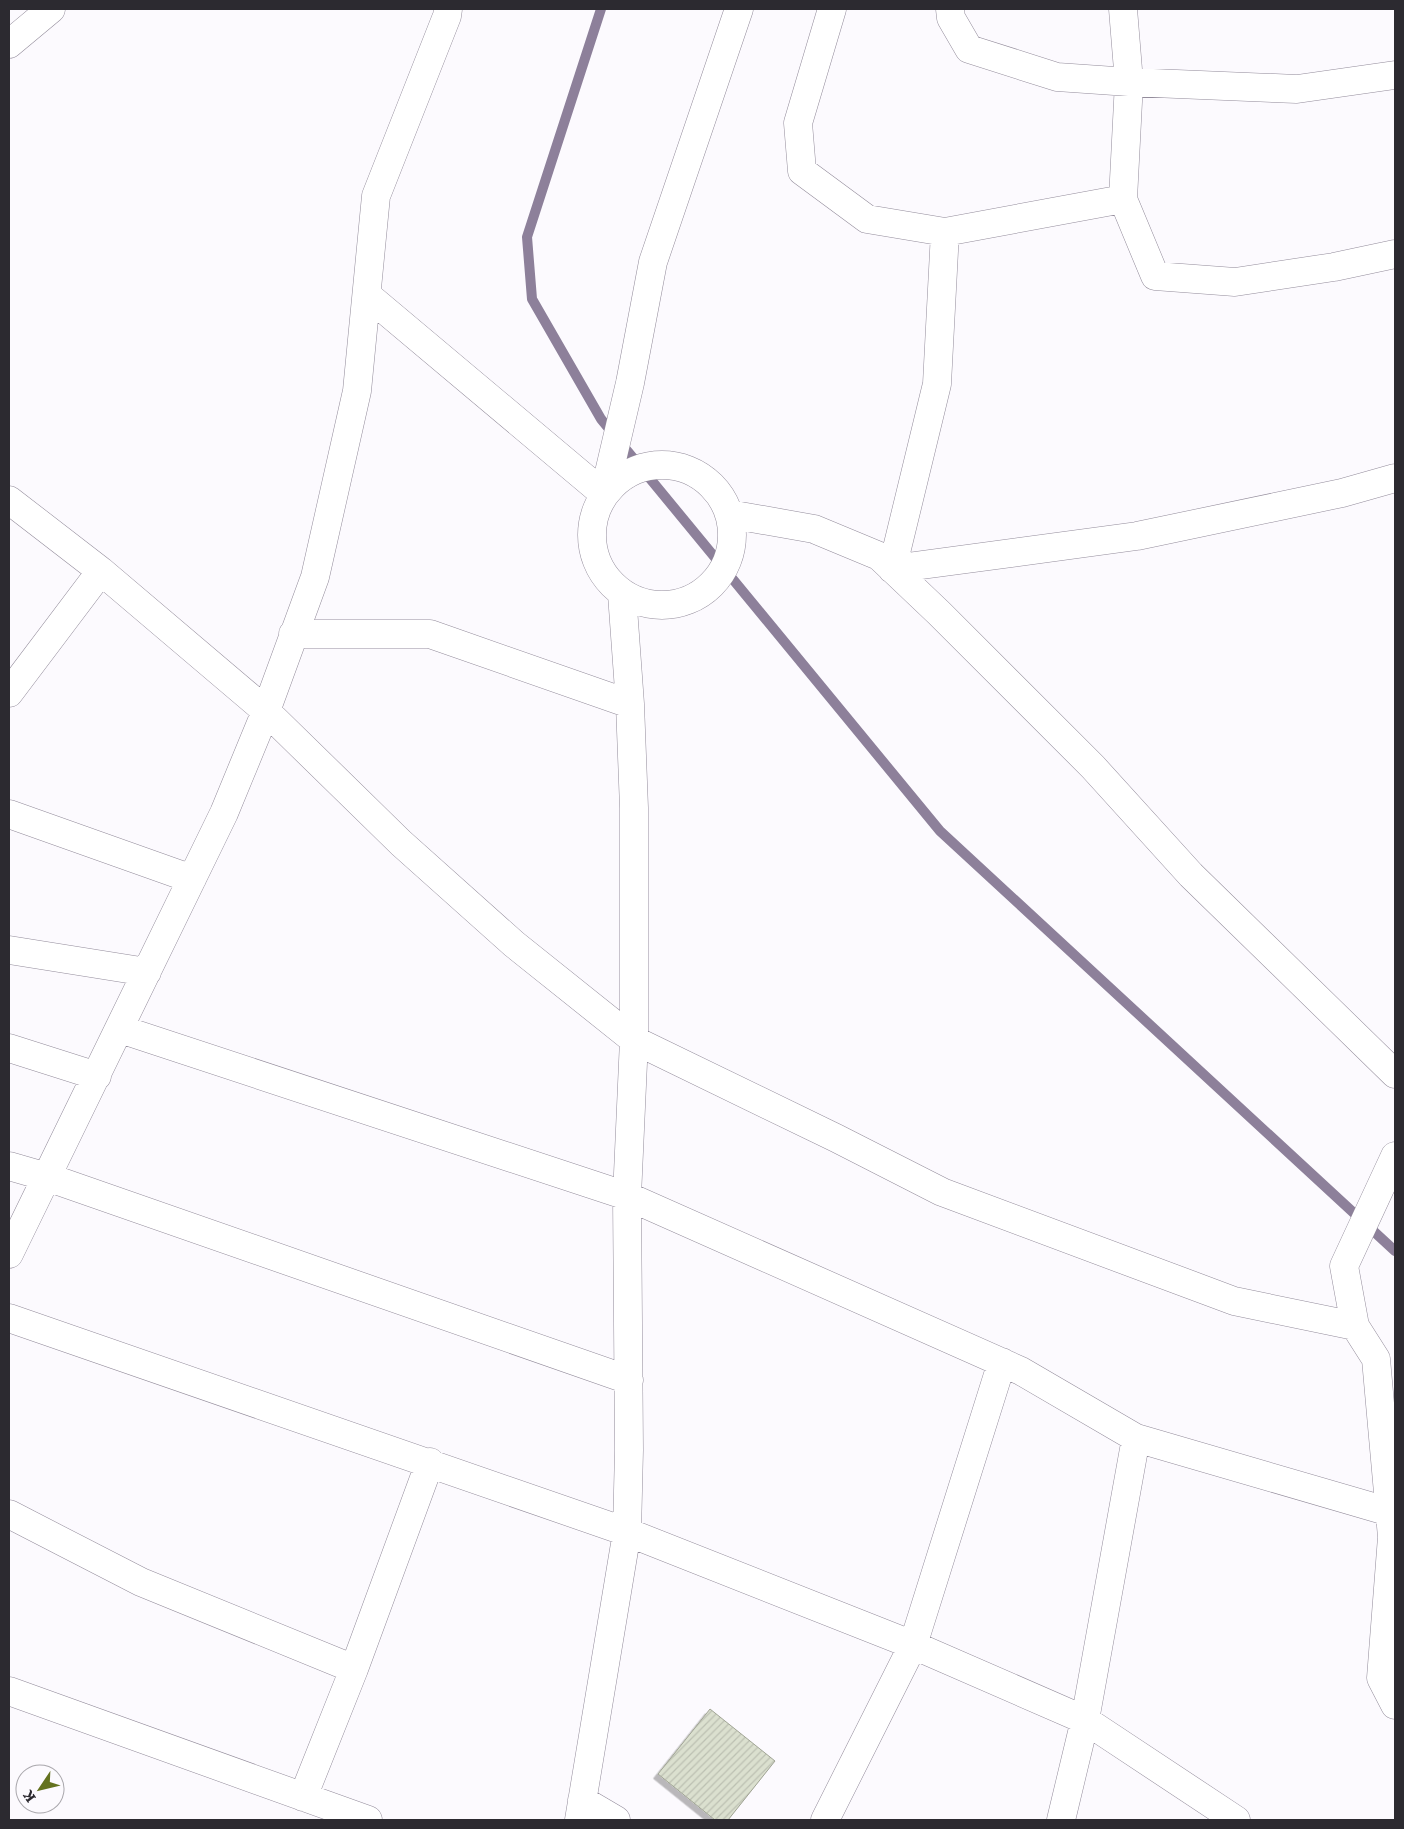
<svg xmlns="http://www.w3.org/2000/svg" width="1404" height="1829" viewBox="0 0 1404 1829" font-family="Literata,serif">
<defs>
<pattern id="building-hatch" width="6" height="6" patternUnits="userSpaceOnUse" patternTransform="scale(1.25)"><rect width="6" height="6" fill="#dbe0cf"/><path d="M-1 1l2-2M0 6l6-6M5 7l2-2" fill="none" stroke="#bcc0b2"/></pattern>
<filter id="shadow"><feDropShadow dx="-4.5" dy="4.5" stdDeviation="0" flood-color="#0004"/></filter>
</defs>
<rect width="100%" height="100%" fill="#fcfafe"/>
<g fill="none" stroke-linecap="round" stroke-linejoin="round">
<path stroke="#8d809a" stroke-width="10" d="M 601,9 L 527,237 L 532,299 L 601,419 L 940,831 L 1395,1251"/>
</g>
<path fill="url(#building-hatch)" stroke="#a0a494" filter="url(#shadow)" d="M 710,1709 L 775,1761 L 728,1820 L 715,1820 L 658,1774 Z"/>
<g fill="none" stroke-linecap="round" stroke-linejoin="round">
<defs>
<path id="minor" d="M 832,9 L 798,123 L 802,171 L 867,219 L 945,232 L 1123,199
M 950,9 L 951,18 L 969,49 L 1057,77 L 1129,82 L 1297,89 L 1395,75
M 1123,9 L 1129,82 L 1123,199 L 1155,276 L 1235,282 L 1334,267 L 1395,254
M 9,44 L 51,9
M 945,232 L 937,384 L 892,569 L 1137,536 L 1342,493 L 1395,478
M 367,295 L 604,494 L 630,383 L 653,262 L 739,9
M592 535a70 70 0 1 1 140 0a70 70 0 1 1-140 0Z
M 9,500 L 101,571 L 266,711 L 401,843 L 514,944 L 634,1040 L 836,1138 L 942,1192 L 1234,1301 L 1355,1326
M 729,514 L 814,529 L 879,556 L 939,613 L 1093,767 L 1191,875 L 1395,1074
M 293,634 L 430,634 L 630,704
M 9,693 L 101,571
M 9,814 L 192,879
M 9,950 L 147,972
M 120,1029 L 627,1196 L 1021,1371 L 1136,1438 L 1390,1512
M 9,1048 L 97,1076
M 1395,1156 L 1344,1266 L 1355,1326 L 1376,1359 L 1392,1537 L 1381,1678 L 1395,1705
M 9,1166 L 47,1177 L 629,1380
M 9,1254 L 224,813 L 266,711 L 315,577 L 357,391 L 376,196 L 447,16 L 448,9
M 9,1318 L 627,1532 L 913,1645 L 1085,1720 L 1236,1820
M 9,1514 L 141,1582 L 354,1669
M 9,1691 L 368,1820
M 303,1797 L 354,1669 L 430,1462
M 582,1800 L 616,1820
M 579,1820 L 627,1532 L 629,1450 L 627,1196 L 634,1040 L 634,808 L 630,704 L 622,594
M 825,1820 L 913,1645 L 1002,1362
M 1061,1820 L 1085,1720 L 1136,1438"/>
</defs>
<use href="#minor" stroke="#938c9b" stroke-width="29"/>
<use href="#minor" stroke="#fff" stroke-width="28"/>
</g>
<rect width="1404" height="1829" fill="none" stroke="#2c2a30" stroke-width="20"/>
<g transform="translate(40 1789) rotate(235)"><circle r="24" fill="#fcfafe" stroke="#a9a7ac"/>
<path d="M0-4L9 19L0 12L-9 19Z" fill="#64721f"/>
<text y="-8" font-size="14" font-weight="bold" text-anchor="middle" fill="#2c2a30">K</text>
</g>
</svg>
